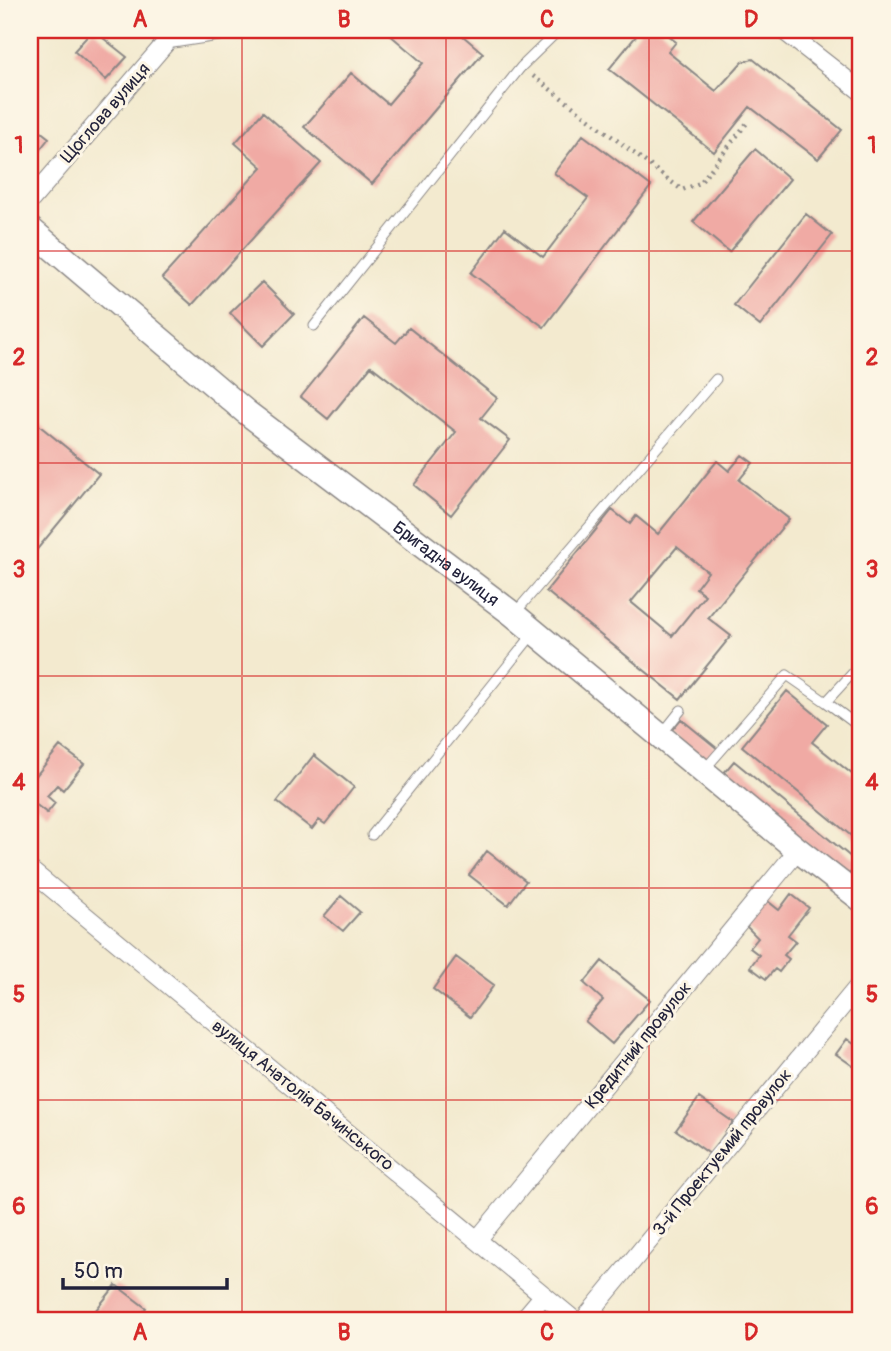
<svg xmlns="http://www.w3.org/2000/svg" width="891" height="1351" viewBox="0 0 891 1351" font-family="Pangolin,sans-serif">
<rect width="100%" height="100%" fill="#fcf5e5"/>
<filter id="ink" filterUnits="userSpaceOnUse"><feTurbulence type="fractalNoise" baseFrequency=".0143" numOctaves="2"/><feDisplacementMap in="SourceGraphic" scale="14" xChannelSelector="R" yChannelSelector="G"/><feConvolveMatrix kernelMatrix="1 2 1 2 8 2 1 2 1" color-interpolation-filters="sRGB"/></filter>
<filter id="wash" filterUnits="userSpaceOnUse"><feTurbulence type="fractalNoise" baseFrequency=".00686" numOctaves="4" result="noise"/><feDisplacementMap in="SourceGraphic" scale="28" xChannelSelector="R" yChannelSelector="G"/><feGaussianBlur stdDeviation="1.57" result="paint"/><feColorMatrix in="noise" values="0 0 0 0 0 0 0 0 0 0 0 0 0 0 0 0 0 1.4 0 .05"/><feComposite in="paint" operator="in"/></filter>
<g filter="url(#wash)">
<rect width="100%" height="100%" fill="#f3eacf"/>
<g id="blocks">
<path fill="#f0aaa4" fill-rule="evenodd" d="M 93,30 L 127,57 L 106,80 L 74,51 Z
M 393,30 L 456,30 L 483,53 L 372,184 L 304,127 L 351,73 L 388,104 L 423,63 L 389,34 Z
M 641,30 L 661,30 L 676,42 L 668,52 L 716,91 L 742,62 L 753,59 L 842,130 L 818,159 L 750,107 L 714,152 L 609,69 Z
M 263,112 L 321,163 L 192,305 L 162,278 L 262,167 L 235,143 Z
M 30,123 L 49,138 L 30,162 Z
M 583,135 L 651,186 L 544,327 L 471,273 L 505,228 L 543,257 L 588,198 L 554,173 Z
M 755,149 L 790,179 L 729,252 L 693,222 Z
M 806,214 L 832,235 L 760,326 L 734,305 Z
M 262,282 L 294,314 L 263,346 L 230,313 Z
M 364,318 L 396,343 L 409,328 L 497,398 L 481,418 L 510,440 L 451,515 L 414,485 L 456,432 L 371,366 L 328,419 L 301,397 Z
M 30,418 L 99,474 L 30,558 Z
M 742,455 L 753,463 L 739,480 L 789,519 L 708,618 L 731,636 L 680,699 L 546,591 L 612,510 L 630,524 L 636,516 L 658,534 L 717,461 L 729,471 ZM 677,547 L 708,572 L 696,588 L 705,595 L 672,636 L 631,602 Z
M 787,691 L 827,724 L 812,742 L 857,778 L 861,773 L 861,844 L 742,746 Z
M 681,719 L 719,750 L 707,764 L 669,733 Z
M 60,746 L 84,764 L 63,790 L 57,785 L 47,796 L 55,803 L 47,813 L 30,800 L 30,783 Z
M 314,755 L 354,787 L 325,824 L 319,820 L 312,829 L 277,802 Z
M 734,761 L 858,863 L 847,877 L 722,775 Z
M 487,851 L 526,881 L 508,905 L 469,875 Z
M 791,894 L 809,908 L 788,935 L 796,941 L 784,955 L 789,959 L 779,972 L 775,969 L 766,979 L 750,967 L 759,955 L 750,948 L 758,938 L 744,924 L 765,899 L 779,910 Z
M 341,896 L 360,912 L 343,931 L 324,916 Z
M 456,957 L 494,985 L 470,1017 L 433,989 Z
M 602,961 L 650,1000 L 612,1044 L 585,1021 L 603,1000 L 584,983 Z
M 847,1039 L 861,1049 L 861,1061 L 856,1068 L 836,1054 Z
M 699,1098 L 733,1122 L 710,1154 L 676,1130 Z
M 116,1285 L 146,1308 L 136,1321 L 87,1321 Z
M 30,1303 L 51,1321 L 30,1321 Z"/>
</g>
</g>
<g filter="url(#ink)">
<use href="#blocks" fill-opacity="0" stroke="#8a8685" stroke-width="2"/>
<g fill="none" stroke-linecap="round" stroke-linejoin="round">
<defs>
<path id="lane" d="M 314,326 L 521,67 L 559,30
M 515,613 L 716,379
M 826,702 L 861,728
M 662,734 L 681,710
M 704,770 L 787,675 L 826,702 L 861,664
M 372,835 L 533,634"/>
<path id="street" d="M 783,30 L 861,91
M 30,201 L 169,39 L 228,30
M 30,870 L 575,1321
M 478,1239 L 798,850
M 522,1321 L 544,1295
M 583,1321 L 861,983"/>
<g id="secondary">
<path id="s1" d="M 30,229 L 246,412 L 514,615 L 798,850 L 861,899"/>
</g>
</defs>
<use href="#lane" stroke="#8a8685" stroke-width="11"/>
<use href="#street" stroke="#8a8685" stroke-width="20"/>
<use href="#secondary" stroke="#8a8685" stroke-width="27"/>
<path stroke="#8a8685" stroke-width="4.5" stroke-dasharray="2 5" stroke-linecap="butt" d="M 533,76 L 682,190 L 700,183 L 747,123"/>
<use href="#lane" stroke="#fff" stroke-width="9"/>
<use href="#street" stroke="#fff" stroke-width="18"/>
<use href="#secondary" stroke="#fff" stroke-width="24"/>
</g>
</g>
<path fill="none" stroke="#d62828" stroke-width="2" stroke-opacity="0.55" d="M 242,30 L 242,1321M 446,30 L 446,1321M 649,30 L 649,1321M 30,251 L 861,251M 30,463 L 861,463M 30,676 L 861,676M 30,888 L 861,888M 30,1100 L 861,1100"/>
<g text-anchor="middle" stroke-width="6" stroke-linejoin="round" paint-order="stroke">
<g font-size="18" fill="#22223b" stroke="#fcf5e5">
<text transform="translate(105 113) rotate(-49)" y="6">Щоглова вулиця</text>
<text dy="6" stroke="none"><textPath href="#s1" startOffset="534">Бригадна вулиця</textPath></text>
<text transform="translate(638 1045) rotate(-51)" y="6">Кредитний провулок</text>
<text transform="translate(303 1095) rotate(39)" y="6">вулиця Анатолія Бачинського</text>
<text transform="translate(722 1152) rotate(-51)" y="6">3-й Проектуємий провулок</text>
</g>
</g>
<rect width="891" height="1351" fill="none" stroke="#fcf5e5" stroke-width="77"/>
<path d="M63 1278v10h164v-10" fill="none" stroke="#22223b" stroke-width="3.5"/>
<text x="74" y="1278" font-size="21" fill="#22223b" stroke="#fcf5e5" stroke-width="5" paint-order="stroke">50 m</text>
<rect x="38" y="38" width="814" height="1274" fill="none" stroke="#d62828" stroke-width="2.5"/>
<g font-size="23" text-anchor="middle" font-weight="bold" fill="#d62828">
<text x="140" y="27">A</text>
<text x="344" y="27">B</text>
<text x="547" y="27">C</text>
<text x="751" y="27">D</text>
<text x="19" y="153">1</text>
<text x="872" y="153">1</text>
<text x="19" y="365">2</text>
<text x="872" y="365">2</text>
<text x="19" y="577">3</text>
<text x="872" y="577">3</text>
<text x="19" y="790">4</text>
<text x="872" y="790">4</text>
<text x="19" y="1002">5</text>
<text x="872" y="1002">5</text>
<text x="19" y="1214">6</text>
<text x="872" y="1214">6</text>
<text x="140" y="1340">A</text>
<text x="344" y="1340">B</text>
<text x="547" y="1340">C</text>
<text x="751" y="1340">D</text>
</g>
</svg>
